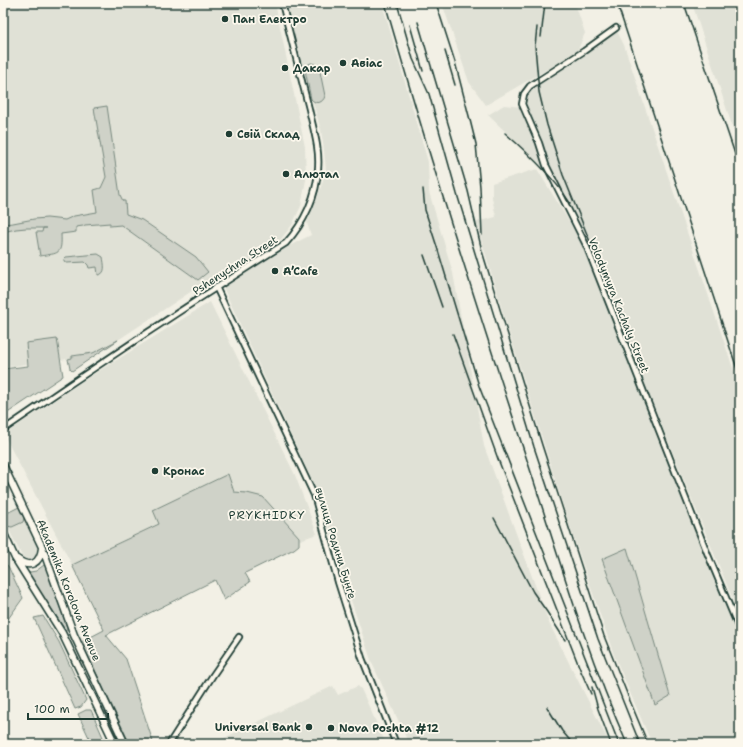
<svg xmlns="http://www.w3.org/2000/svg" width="743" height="747" viewBox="0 0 743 747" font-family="'Shantell Sans',sans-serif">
<rect width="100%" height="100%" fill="#f2f0e5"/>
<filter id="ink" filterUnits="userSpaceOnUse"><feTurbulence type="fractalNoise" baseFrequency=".025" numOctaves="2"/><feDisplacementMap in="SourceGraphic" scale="8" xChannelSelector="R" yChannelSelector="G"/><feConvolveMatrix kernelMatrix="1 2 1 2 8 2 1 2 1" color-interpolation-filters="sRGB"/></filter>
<g filter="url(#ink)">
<path fill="#e0e1d6" d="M 3,3 L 275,3 L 305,147 L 306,180 L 301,206 L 292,225 L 281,239 L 224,275 L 210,279 L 118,340 L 93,353 L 72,356 L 72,358 L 61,360 L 60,358 L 3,368 Z
M 287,3 L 382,3 L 428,162 L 429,192 L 453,273 L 484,446 L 549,623 L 610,744 L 409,744 L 372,663 L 346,585 L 321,500 L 223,287 L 293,244 L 311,235 L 307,223 L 318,196 L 326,170 L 324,150 L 321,130 L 296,44 Z
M 442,3 L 575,3 L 585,33 L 577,52 L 486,105 L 469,82 Z
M 692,3 L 740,3 L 740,150 Z
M 617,31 L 624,45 L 740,389 L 740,617 L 588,245 L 559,183 L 488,115 L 504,105 L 521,107 L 524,104 L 525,97 L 530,89 Z
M 537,169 L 584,246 L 704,556 L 740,640 L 740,744 L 652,744 L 614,655 L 568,521 L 504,316 L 476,222 L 496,217 L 492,198 L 492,183 Z
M 210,302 L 295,475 L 317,534 L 258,555 L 231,491 L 72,565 L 4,435 L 86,379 Z
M 19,507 L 39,547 L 39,549 L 38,554 L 36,556 L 31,559 L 27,560 L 22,556 L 3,518 L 3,515 Z
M 333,686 L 338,695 L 358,686 L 361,689 L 386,744 L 225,744 L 222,739 Z"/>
<path fill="#cfd2c8" stroke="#77887e" d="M 311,63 L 315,64 L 319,67 L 325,96 C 323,103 316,105 311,99 L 305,70 L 307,65 Z
M 107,106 L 120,195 L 123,201 L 125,201 L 126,214 L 142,220 L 196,257 L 208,272 L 198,280 L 121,225 L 110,226 L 110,223 L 85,225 L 83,226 L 76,227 L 76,232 L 61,234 C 62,255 59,253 40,256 L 36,232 L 42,232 L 43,228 L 46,228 L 26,228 L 16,229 L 3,232 L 3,224 L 13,223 L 34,219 L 47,218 L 65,220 L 74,216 L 97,212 L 94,190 L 101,188 L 106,177 L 94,108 Z
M 98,254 L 103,257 C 104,264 107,274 98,275 L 97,267 L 89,268 L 88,265 L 85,262 L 67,263 L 64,261 L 64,259 L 66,257 Z
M 57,339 L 63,376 L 3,416 L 3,369 L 28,366 L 26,343 Z
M 118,340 L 72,371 L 70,369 L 68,359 L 72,358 L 72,356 L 93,353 Z
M 228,474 L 234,492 L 247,493 L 263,497 L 299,537 L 299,545 L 294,549 L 245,573 L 250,582 L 224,600 L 215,580 L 106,635 L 126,659 L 153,742 L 151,744 L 130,744 L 83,645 L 83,641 L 104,630 L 72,565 L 159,524 L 153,510 Z
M 19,507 L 24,518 L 23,522 L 12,527 L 7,526 L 3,518 L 3,515 Z
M 627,548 L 670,696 L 655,705 L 602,559 Z
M 3,563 L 8,566 L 23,598 L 3,626 Z
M 44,565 L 46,566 L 67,628 L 66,630 L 64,628 L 29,574 L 30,572 L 36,571 Z
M 43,616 L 59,642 L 86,700 L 81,707 L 75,709 L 34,618 Z
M 86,710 L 91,710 L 106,744 L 92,744 L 78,714 Z"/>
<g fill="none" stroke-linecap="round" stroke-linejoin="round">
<defs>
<path id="minor" d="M 616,28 L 584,51 L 530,86 L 524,94 L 522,104 L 539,143 L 546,165 L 586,245 L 708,555 L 740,631
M 216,287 L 314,495 L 338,582 L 362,658 L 396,744
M 3,430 C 96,366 191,303 286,243 C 304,223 317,196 318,169 C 320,149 313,128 309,109 C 300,74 291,38 282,3
M 169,744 L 213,675 L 239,637"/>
<path id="secondary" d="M 3,465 L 42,547 L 74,635 L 125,744
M 3,532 L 15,558 L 62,633 L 115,744
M 17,559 C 30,569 40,564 42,548"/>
</defs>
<use href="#minor" stroke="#1f3d34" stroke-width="8"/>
<use href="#secondary" stroke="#1f3d34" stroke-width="9"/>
<use href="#minor" stroke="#fbf7ec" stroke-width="4.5"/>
<use href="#secondary" stroke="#fbf7ec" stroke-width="6"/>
<path stroke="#1f3d34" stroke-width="1.5" d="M 385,3 C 429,156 477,308 527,460 C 558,555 586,652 627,744
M 397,3 L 413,59 L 429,94 L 457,194 L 534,447 L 598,639 L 640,744
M 436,3 L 455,62 L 470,120 L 476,144 L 480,187 L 482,235
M 617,3 L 740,378
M 684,3 L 740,169
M 418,22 L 468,191 L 482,251 L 542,445 L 604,636 L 628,696 L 648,744
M 410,25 L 423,71
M 537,27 L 535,46 L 539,92 L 547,125 L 563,175 L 595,254
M 541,37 L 545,3
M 445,51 L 455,85
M 505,133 C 528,153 554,177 570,203
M 423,189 L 425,210 L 437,247 L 479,386 L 619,744
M 424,255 L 442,307
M 453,334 L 498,459 L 582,674
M 494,518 L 533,592 L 547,612 L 565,640
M 580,669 L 591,694
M 592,687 L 598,709 L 611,744
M 547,707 L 562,731 L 573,744"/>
</g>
</g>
<g fill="#1f3d34" stroke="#fbf7ec" stroke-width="1.5">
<circle cx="225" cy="19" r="4"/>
<circle cx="343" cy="63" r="4"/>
<circle cx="285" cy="68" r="4"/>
<circle cx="229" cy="134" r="4"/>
<circle cx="286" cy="174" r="4"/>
<circle cx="275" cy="271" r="4"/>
<circle cx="155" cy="471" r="4"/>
<circle cx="309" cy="727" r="4"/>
<circle cx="331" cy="728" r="4"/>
</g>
<g text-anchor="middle" stroke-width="3.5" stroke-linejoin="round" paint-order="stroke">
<g font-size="11" font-weight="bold" fill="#1f3d34" stroke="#fbf7ec" text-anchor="start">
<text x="233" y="23">Пан Електро</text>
<text x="351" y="67">Авіас</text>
<text x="293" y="72">Дакар</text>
<text x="237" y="138">Свій Склад</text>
<text x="294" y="178">Алютал</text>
<text x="283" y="275">A’Cafe</text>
<text x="163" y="475">Кронас</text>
<text x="301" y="731" text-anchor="end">Universal Bank</text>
<text x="339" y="732">Nova Poshta #12</text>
</g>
<g font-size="11" fill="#1f3d34" stroke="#fbf7ec">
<text transform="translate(235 265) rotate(-33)" y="4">Pshenychna Street</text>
<text transform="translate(619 305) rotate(68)" y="4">Volodymyra Kachaly Street</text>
<text transform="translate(336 543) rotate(73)" y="4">вулиця Родини Бунґе</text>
<text transform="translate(69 590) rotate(68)" y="4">Akademika Korolova Avenue</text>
</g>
<g font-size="12" letter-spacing="1" fill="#1f3d34" stroke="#fbf7ec">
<text x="267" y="519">PRYKHIDKY</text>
</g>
</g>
<rect width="743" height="747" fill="none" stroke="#fbf7ec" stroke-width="16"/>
<rect x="8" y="8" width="727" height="731" fill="none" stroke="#1f3d34" stroke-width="1.5" filter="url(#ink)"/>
<path d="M28 713v6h80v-6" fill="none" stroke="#1f3d34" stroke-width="2"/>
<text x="34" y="713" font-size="12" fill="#1f3d34" stroke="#fbf7ec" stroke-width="3" paint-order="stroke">100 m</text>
</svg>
